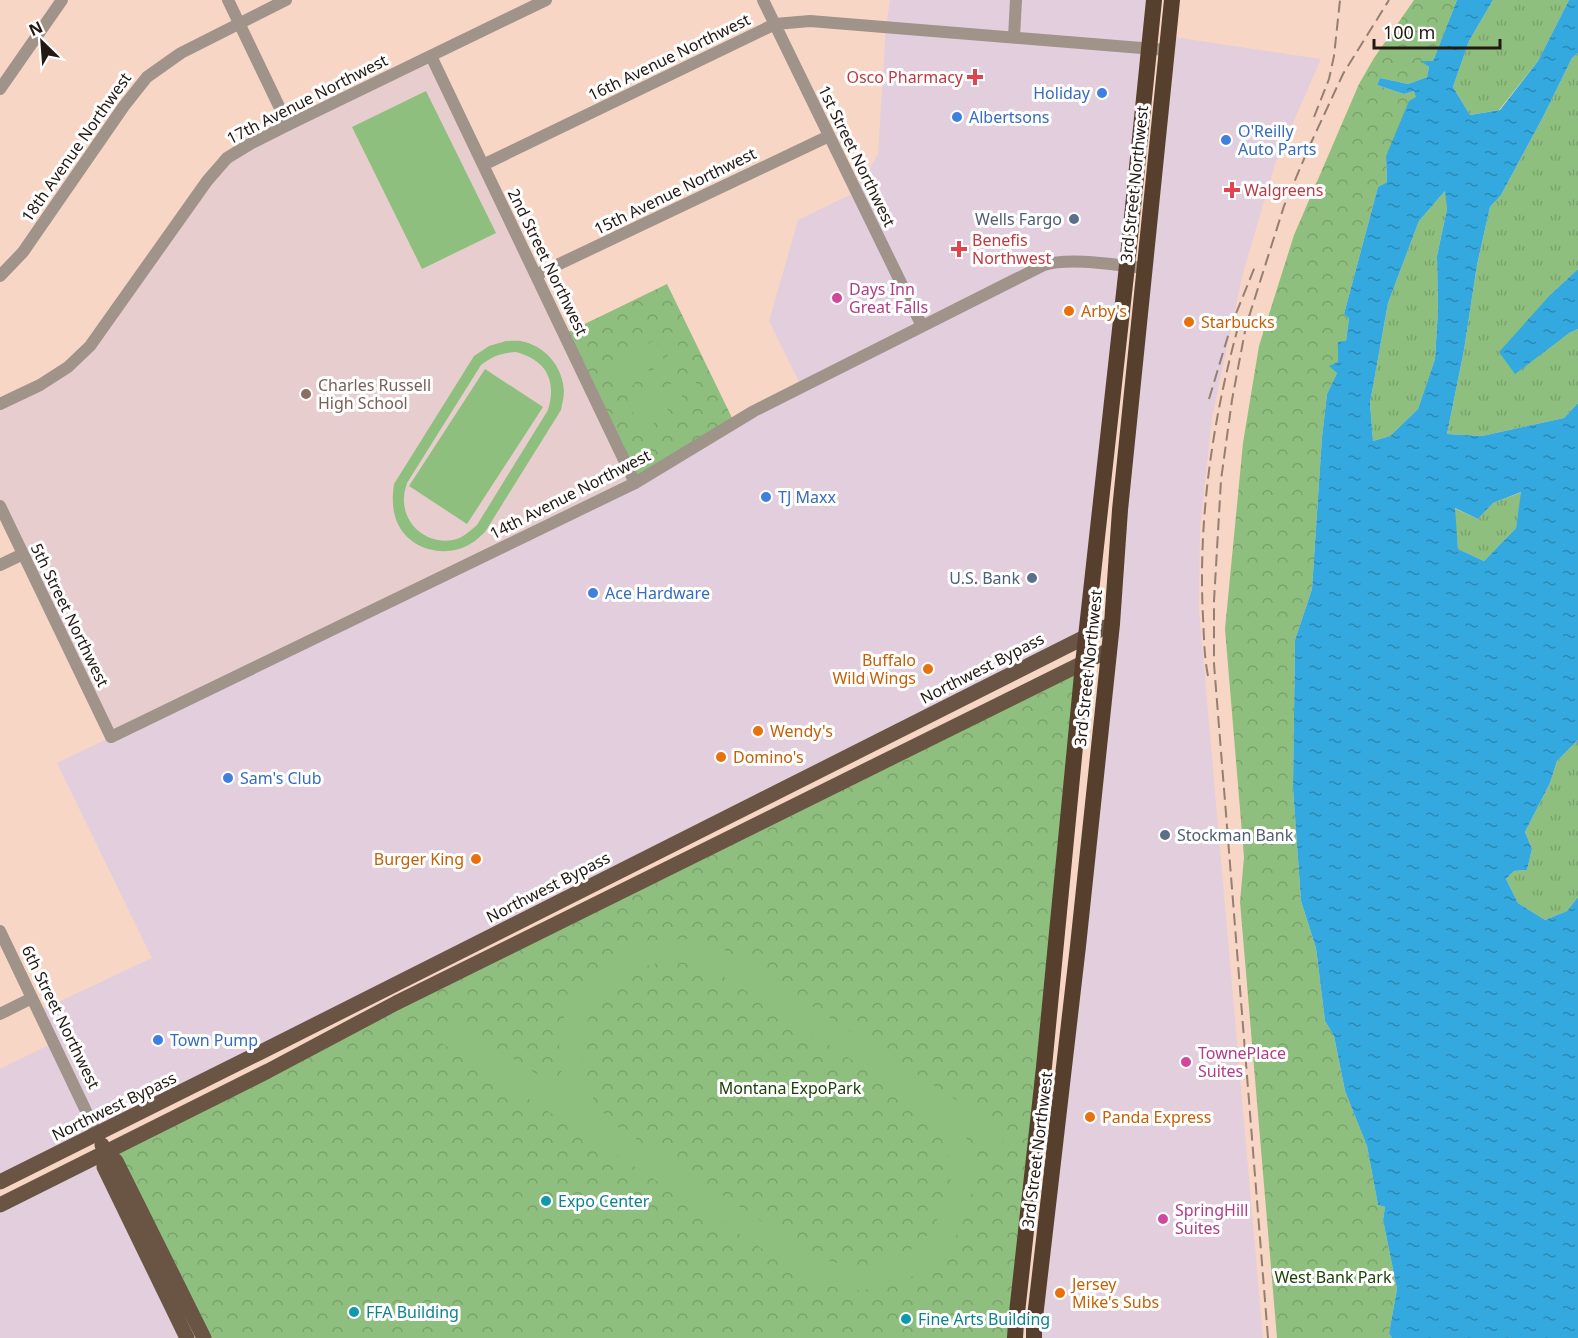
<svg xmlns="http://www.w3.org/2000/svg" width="1578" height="1338" viewBox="0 0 1578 1338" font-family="'Noto Sans',sans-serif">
<defs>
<pattern id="grass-tufts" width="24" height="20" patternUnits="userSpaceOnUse" patternTransform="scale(1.5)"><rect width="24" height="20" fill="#8ebf7e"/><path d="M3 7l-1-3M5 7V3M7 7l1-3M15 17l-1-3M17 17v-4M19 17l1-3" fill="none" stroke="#7aa36c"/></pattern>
<pattern id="park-crowns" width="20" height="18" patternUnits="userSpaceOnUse" patternTransform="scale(1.5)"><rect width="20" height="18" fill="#8ebf7e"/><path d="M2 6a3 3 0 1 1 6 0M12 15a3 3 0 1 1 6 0" fill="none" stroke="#7aa36c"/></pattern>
<pattern id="water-ripples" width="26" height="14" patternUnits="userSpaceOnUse" patternTransform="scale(1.5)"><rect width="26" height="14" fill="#33a9df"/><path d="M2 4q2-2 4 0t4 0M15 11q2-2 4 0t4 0" fill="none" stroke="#2b89b3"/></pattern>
</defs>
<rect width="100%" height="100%" fill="#f8d6c5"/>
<path fill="#e2cedd" d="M 890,0 L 1154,0 L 1087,636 L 0,1182 L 0,1069 L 53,1043 L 39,1011 L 152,958 L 57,763 L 111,737 L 801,386 L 769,321 L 798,220 L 856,192 L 878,154 L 886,27 Z
M 1167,36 L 1321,59 L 1275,164 L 1242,277 L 1212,418 L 1200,528 L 1199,610 L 1263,1338 L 1034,1338 Z
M 105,1152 L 187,1338 L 0,1338 L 0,1205 Z"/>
<path fill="#e8cdce" d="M 431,56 L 635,483 L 111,737 L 0,506 L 0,404 L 68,367 L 227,158 Z"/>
<path fill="url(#grass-tufts)" d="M 1493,0 L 1569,0 L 1538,61 L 1499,110 L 1470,115 L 1453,87 L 1469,41 Z
M 1578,53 L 1578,269 L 1551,294 L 1569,333 L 1578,329 L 1578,403 L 1564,418 L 1482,436 L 1447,434 L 1464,350 L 1477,265 L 1490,207 L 1501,195 L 1543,117 L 1572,58 Z
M 1446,190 L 1447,209 L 1437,256 L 1438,310 L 1435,359 L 1418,409 L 1390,436 L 1373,441 L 1370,403 L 1388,303 L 1419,221 Z
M 1522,492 L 1516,528 L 1484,561 L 1458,549 L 1454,508 L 1478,519 L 1493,503 Z
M 1578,740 L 1578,897 L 1567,911 L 1545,920 L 1518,903 L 1506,879 L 1514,871 L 1527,870 L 1532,849 L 1525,832 L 1550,783 L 1557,761 Z"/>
<path fill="url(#park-crowns)" d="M 1414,0 L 1457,0 L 1433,61 L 1422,61 L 1429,67 L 1427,77 L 1408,84 L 1380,78 L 1377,85 L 1404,94 L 1414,91 L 1417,98 L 1386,156 L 1387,182 L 1378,187 L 1344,314 L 1349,318 L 1346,341 L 1338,363 L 1337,373 L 1327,394 L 1322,437 L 1312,589 L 1295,640 L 1293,788 L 1301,901 L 1316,948 L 1325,1021 L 1334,1036 L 1345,1091 L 1367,1146 L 1378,1205 L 1385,1207 L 1383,1220 L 1397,1289 L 1389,1333 L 1392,1338 L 1277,1338 L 1240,902 L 1244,857 L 1225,629 L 1243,443 L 1259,346 L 1294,235 L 1359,84 L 1374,58 Z
M 667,284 L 734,422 L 635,483 L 564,334 Z
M 1083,664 L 1015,1338 L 204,1338 L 105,1152 Z"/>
<path fill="#8ebf7e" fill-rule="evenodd" d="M 426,91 L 496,233 L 422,269 L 352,127 Z
M 672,332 L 685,360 L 673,366 L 659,339 Z
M 655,340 L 668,368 L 656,374 L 642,347 Z
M 506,341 C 512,341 519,340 525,342 C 547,348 563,368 564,391 C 564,397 562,404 561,410 L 485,532 C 480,536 476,541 470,544 C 445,559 409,550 397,522 C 392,509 392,497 394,484 L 474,356 L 489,346 ZM 516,352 C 546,360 557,380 548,410 L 477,525 C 470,531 463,538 453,540 C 427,545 402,524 404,497 C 404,492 406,487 407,483 L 481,365 C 493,356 502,353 516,352 Z
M 638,348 L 652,376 L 639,382 L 626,355 Z
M 621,356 L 635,384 L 623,390 L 609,363 Z
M 485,369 L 543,407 L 467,524 L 409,486 Z
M 692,374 L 705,402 L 693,408 L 679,380 Z
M 675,382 L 689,410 L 676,416 L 662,388 Z
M 658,390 L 672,418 L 659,424 L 645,396 Z
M 642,398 L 655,426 L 643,432 L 629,404 Z
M 690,939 L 727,951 L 1004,1131 L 1000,1157 L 966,1135 L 974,1172 L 969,1210 L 952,1244 L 924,1271 L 889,1287 L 851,1291 L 814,1282 L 440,1042 L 454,1021 L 565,1092 L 558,1054 L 564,1015 L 584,981 L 613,955 L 650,940 ZM 659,962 L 689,963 L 718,973 L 909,1097 L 932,1119 L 946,1146 L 951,1177 L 944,1208 L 928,1235 L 904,1255 L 874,1265 L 843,1265 L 813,1255 L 618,1127 C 611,1120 601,1112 596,1103 C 569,1056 582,1002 628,973 C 637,968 649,966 659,962 Z"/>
<path fill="url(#water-ripples)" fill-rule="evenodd" d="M 1457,0 L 1493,0 L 1469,41 L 1453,87 L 1470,115 L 1500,110 L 1538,61 L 1569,0 L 1578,0 L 1578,53 L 1572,58 L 1543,117 L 1501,195 L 1490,207 L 1477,265 L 1464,350 L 1447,434 L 1482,436 L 1564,418 L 1578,403 L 1578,740 L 1557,761 L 1550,783 L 1525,832 L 1532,849 L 1527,870 L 1514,871 L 1506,879 L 1518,903 L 1545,920 L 1567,911 L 1578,897 L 1578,1338 L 1392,1338 L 1389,1333 L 1397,1289 L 1383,1220 L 1385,1207 L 1378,1205 L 1367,1146 L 1345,1091 L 1334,1036 L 1325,1021 L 1316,948 L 1301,901 L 1293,788 L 1295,640 L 1312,589 L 1322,437 L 1327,394 L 1337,373 L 1329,366 L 1338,362 L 1338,342 L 1346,341 L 1349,318 L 1344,314 L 1378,187 L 1387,182 L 1386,156 L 1409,101 L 1416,97 L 1414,91 L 1404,94 L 1377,85 L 1380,78 L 1408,84 L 1427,77 L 1429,67 L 1421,61 L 1433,61 ZM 1445,191 L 1447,209 L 1437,256 L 1438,310 L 1435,359 L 1418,409 L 1390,436 L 1373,441 L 1370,403 L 1388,303 L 1419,221 ZM 1521,492 L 1516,528 L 1484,561 L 1458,549 L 1455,508 L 1478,519 L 1493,503 Z
M 1578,269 L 1578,329 L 1569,333 L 1515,374 L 1499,352 L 1551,294 Z"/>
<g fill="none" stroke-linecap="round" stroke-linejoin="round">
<path stroke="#9f938a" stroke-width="12" d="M 228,0 L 288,125
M 763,0 L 922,326
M 1014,37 L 1016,0
M 431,56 L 635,483
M 0,89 L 62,0
M 483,165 L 775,24 L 810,21 L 1166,50
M 536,275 L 829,136
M 0,276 L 23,252 L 124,106 L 147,77 L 181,53 L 286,0
M 0,404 L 40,385 L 68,367 L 90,346 L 207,181 L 227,158 L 250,144 L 288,125 L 546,0
M 0,506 L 111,737 L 635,483 L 754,411 L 1044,265 C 1070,257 1116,265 1144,268
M 0,565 L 23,554
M 0,931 L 97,1134
M 0,1014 L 32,998"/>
<path stroke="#6a5545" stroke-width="15" d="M 102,1145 L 105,1152 L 104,1167 L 187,1338
M 105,1152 L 116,1161 L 204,1338
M 0,1182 L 259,1053 L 1087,636 L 1112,624
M 0,1205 L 268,1071 L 396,1003 L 1109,650"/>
<path stroke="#573f2d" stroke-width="16" d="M 1015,1338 L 1016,1322 L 1044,1067 L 1083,664 L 1127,266 L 1154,0
M 1034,1338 L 1034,1326 L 1078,946 L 1112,624 L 1120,510 L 1172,0"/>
<path stroke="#957e72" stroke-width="2" stroke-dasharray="12 6" stroke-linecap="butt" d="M 1314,117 L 1329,79 L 1334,56 L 1340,0
M 1209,399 L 1231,326 L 1256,264
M 1208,676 C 1204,656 1204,636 1203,617 C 1198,521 1212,423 1237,331
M 1268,1338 L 1214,664 L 1214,601 L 1221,480 L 1232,400 L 1246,326 L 1284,206 L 1310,145 L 1343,74 L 1389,0"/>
</g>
<g fill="#e0444e" stroke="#fff" stroke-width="2">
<path d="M972 68h6v6h6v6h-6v6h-6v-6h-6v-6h6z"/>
<path d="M1229 181h6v6h6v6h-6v6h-6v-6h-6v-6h6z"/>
<path d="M956 240h6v6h6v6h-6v6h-6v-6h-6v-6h6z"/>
</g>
<g fill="#3f7fe0" stroke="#fff" stroke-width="2">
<circle cx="1102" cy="93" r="6"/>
<circle cx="957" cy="117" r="6"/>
<circle cx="1226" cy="140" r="6"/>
<circle cx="766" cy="497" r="6"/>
<circle cx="593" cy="593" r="6"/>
<circle cx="228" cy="778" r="6"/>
<circle cx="158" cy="1040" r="6"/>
</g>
<g fill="#5c6f8a" stroke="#fff" stroke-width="2">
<circle cx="1074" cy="219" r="6"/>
<circle cx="1032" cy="578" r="6"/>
<circle cx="1165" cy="835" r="6"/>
</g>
<g fill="#d1479c" stroke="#fff" stroke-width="2">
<circle cx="837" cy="298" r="6"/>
<circle cx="1186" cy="1062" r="6"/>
<circle cx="1163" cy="1219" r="6"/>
</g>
<g fill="#e8710a" stroke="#fff" stroke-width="2">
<circle cx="1069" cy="311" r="6"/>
<circle cx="1189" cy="322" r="6"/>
<circle cx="928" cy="669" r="6"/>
<circle cx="758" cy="731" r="6"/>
<circle cx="721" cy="757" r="6"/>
<circle cx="476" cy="859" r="6"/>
<circle cx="1090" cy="1117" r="6"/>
<circle cx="1060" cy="1293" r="6"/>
</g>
<circle fill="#8d6e63" stroke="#fff" stroke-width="2" cx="306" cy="394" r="6"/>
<g fill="#0f9aa8" stroke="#fff" stroke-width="2">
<circle cx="546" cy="1201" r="6"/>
<circle cx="354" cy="1312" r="6"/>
<circle cx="906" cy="1319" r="6"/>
</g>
<g text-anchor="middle" stroke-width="6" stroke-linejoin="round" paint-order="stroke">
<g font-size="16" fill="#231812" stroke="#fff">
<text transform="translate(669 57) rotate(-26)" y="6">16th Avenue Northwest</text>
<text transform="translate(307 99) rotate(-27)" y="6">17th Avenue Northwest</text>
<text transform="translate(76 147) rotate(-55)" y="6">18th Avenue Northwest</text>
<text transform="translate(857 156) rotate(64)" y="6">1st Street Northwest</text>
<text transform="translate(1134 184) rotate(-84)" y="6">3rd Street Northwest</text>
<text transform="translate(675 191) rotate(-26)" y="6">15th Avenue Northwest</text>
<text transform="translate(548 262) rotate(64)" y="6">2nd Street Northwest</text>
<text transform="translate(570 494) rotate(-27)" y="6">14th Avenue Northwest</text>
<text transform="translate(70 615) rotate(64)" y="6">5th Street Northwest</text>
<text transform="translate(982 668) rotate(-27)" y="6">Northwest Bypass</text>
<text transform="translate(1088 668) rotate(-84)" y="6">3rd Street Northwest</text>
<text transform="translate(548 887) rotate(-27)" y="6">Northwest Bypass</text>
<text transform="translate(61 1017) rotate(64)" y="6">6th Street Northwest</text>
<text transform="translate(114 1106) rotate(-26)" y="6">Northwest Bypass</text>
<text transform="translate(1037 1150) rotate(-83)" y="6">3rd Street Northwest</text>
</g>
<g font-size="16" fill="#be3a42" stroke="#fff" text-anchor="start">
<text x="963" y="83" text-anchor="end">Osco Pharmacy</text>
<text x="1244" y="196">Walgreens</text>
<text x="972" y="246">Benefis<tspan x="972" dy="18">Northwest</tspan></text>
</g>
<g font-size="16" fill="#366cbe" stroke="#fff" text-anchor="start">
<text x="1090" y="99" text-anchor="end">Holiday</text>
<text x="969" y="123">Albertsons</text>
<text x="1238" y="137">O'Reilly<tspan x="1238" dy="18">Auto Parts</tspan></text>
<text x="778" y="503">TJ Maxx</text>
<text x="605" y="599">Ace Hardware</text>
<text x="240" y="784">Sam's Club</text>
<text x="170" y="1046">Town Pump</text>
</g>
<g font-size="16" fill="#4e5e75" stroke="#fff" text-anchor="end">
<text x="1062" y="225">Wells Fargo</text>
<text x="1020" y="584">U.S. Bank</text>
<text x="1177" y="841" text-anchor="start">Stockman Bank</text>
</g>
<g font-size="16" fill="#b23c85" stroke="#fff" text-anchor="start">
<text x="849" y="295">Days Inn<tspan x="849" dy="18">Great Falls</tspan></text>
<text x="1198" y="1059">TownePlace<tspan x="1198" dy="18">Suites</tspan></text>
<text x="1175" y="1216">SpringHill<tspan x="1175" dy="18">Suites</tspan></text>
</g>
<g font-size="16" fill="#c56008" stroke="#fff" text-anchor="start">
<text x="1081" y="317">Arby's</text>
<text x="1201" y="328">Starbucks</text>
<text x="916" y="666" text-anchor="end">Buffalo<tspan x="916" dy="18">Wild Wings</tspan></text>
<text x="770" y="737">Wendy's</text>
<text x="733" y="763">Domino's</text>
<text x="464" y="865" text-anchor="end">Burger King</text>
<text x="1102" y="1123">Panda Express</text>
<text x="1072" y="1290">Jersey<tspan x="1072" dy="18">Mike's Subs</tspan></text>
</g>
<g font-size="16" fill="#785e54" stroke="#fff" text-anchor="start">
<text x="318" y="391">Charles Russell<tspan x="318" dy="18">High School</tspan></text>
</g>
<g font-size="16" fill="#1a4108" stroke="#fff">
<text x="790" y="1094">Montana ExpoPark</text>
<text x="1333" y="1283">West Bank Park</text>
</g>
<g font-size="16" fill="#0d838f" stroke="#fff" text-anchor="start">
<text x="558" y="1207">Expo Center</text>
<text x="366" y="1318">FFA Building</text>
<text x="918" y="1325">Fine Arts Building</text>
</g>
</g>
<g transform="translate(42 42) rotate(335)" stroke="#ffffff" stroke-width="4.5" paint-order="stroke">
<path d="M0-4.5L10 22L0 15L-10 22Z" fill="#231812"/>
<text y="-9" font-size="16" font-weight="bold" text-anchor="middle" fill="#231812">N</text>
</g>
<path d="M1374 39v9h126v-9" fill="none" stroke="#231812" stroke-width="3"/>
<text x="1383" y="39" font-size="18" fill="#231812" stroke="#ffffff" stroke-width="4.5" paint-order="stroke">100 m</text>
</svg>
